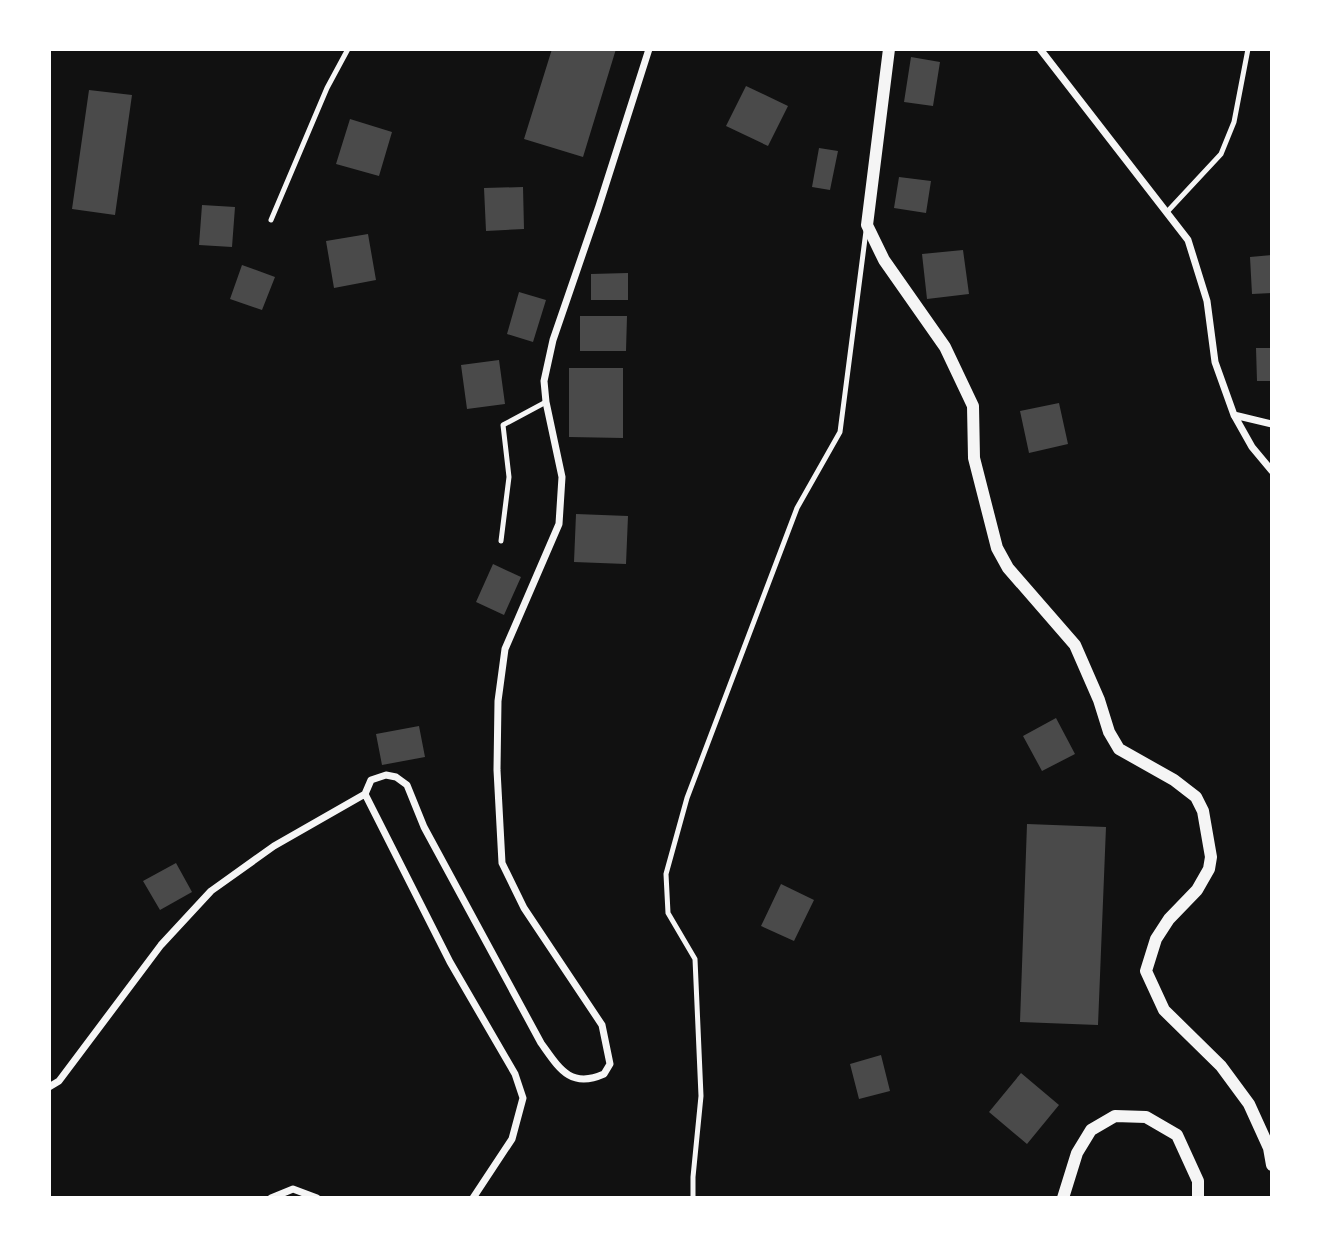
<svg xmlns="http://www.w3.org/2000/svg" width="1321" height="1247" viewBox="0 0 1321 1247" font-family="'Public Sans',sans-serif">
<rect width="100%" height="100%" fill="#111"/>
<path fill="#4a4a4a" d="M 552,49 L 616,49 L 583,157 L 524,139 Z
M 911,57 L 940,62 L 933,106 L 904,102 Z
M 746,86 L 788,106 L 768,146 L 726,126 Z
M 89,90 L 132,95 L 115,215 L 72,209 Z
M 350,119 L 392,132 L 379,176 L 336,164 Z
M 819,148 L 838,151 L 830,190 L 812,187 Z
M 899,177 L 931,181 L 926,213 L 894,208 Z
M 523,187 L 524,229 L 486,231 L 484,188 Z
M 202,205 L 235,207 L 232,247 L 199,245 Z
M 368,234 L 376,280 L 334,288 L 326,241 Z
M 963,250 L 969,294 L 927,299 L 922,254 Z
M 1272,255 L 1272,293 L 1252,294 L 1250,257 Z
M 242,265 L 275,277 L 262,310 L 230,299 Z
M 628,273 L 628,300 L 591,300 L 591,274 Z
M 519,292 L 546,300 L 533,342 L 507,334 Z
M 580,316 L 627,316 L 626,351 L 580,351 Z
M 1256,348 L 1272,348 L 1272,381 L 1257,381 Z
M 499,360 L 505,404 L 467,409 L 461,365 Z
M 569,368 L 623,368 L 623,438 L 569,437 Z
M 1059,403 L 1068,444 L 1029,453 L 1020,411 Z
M 576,514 L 628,516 L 626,564 L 574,562 Z
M 493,564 L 521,577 L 504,615 L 476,602 Z
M 1056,718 L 1075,754 L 1042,771 L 1023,736 Z
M 419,726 L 425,757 L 382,765 L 376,734 Z
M 1027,824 L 1106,827 L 1098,1025 L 1020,1022 Z
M 176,863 L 192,892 L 160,910 L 143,881 Z
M 781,884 L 814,900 L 794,941 L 761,926 Z
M 881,1055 L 890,1091 L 859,1099 L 850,1064 Z
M 1021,1073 L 1059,1105 L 1027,1144 L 989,1112 Z"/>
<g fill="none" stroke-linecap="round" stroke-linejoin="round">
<path stroke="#f5f5f5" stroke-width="5" d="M 1167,212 L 1221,154 L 1234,122 L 1248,49
M 271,220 L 327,88 L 348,49
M 501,541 L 509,477 L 503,425 L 546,402
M 693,1198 L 693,1177 L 701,1096 L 695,959 L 668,913 L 666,874 L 687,798 L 797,508 L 840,432 L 866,231"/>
<path stroke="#f5f5f5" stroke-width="7" d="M 1040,49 L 1188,240 L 1207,301 L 1215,362 L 1234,415 L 1252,447 L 1272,471
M 1234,415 L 1272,424
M 49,1087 L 59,1081 L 161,945 L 211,891 L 274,846 L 365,794
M 271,1198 L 293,1189 L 317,1198
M 473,1198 L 512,1139 L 523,1098 L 515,1074 L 450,962 L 365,794 L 371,780 L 386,775 L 396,777 L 407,785 L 424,827 L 541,1043 C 559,1068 570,1089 604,1074 L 610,1064 L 602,1025 L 524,908 L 502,863 L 497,770 L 498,701 L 505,649 L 559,524 L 562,477 L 546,402 L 544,381 L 553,340 L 598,209 L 649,49"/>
<path stroke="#f5f5f5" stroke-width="12" d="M 889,49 L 867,225 L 884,260 L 945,347 L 973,406 L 974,458 L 997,548 L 1008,568 L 1075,645 L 1099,700 L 1109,732 L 1119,749 L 1174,780 L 1196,797 L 1203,811 L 1211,857 L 1209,869 L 1197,890 L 1169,919 L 1156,939 L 1146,971 L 1164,1010 L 1221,1066 L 1249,1104 L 1269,1148 L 1272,1165
M 1063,1198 L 1077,1153 L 1091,1130 L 1115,1116 L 1146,1117 L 1177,1135 L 1198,1181 L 1198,1198"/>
</g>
<rect width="1321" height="1247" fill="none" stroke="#ffffff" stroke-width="102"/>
</svg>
